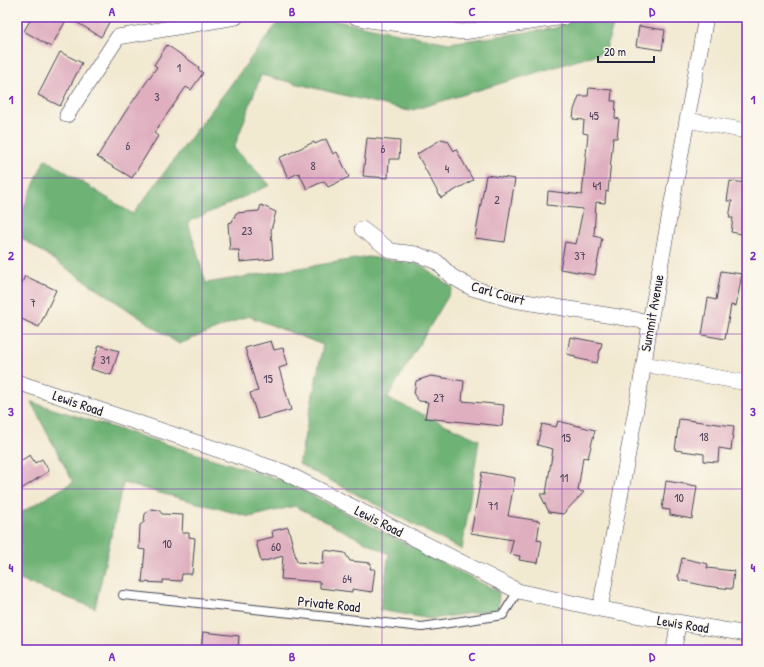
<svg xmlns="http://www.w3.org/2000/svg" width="764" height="667" viewBox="0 0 764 667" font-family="'Patrick Hand',sans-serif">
<rect width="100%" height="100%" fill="#fbf7ec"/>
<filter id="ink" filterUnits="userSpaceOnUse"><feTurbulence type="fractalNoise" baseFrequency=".025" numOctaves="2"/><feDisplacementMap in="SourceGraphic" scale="8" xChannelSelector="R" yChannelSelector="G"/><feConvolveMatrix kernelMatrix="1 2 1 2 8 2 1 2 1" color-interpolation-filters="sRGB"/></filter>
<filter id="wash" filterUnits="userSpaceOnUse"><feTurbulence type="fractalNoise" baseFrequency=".012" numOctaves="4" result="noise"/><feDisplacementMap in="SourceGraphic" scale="16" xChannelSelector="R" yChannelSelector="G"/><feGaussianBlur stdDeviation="0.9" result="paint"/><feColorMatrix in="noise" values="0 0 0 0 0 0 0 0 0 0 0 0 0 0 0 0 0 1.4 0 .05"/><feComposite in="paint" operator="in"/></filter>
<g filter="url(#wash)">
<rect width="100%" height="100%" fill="#f2e9d1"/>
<path fill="#6eb275" stroke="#486a58" d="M 282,17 L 316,17 L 449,43 L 556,28 L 570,17 L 618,17 L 615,19 L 605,52 L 409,111 L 261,75 L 234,148 L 270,185 L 188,222 L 206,283 L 368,257 L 419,264 L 453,288 L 387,398 L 479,440 L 462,550 L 299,464 L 323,345 L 248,316 L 179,344 L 17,235 L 17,223 L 45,159 L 133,214 Z
M 31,402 L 284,481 L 499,592 L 498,609 L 431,619 L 380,610 L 389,554 L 295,506 L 250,517 L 123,483 L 95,608 L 17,579 L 17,515 L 73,482 Z"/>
<g id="blocks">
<path fill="#dfaebf" d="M 32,17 L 112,17 L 101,37 L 68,17 L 51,47 L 24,31 Z
M 639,26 L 665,30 L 662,50 L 636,46 Z
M 167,45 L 199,67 L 198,69 L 203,73 L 191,90 L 186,87 L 154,133 L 158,136 L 132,178 L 97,157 L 126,111 L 157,67 L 154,65 Z
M 60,52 L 82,63 L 60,106 L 38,95 Z
M 589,88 L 612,90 L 611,101 L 616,101 L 615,118 L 619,119 L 617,138 L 613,138 L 608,192 L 606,191 L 605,203 L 596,202 L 594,236 L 602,238 L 595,275 L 560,269 L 565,242 L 576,244 L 583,209 L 547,205 L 548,191 L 582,195 L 588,134 L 583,133 L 584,120 L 573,119 L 574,110 L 579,96 L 588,96 Z
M 367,138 L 400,141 L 399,159 L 389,159 L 388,178 L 363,176 Z
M 326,139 L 333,154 L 337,152 L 349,177 L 328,187 L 324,181 L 307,189 L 299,173 L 288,178 L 279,158 L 314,142 L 315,144 Z
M 442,139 L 448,141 L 454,151 L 456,149 L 473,180 L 441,198 L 417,154 Z
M 486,175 L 515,179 L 505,242 L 475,238 Z
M 730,181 L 747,183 L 747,235 L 731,232 L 733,218 L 729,218 L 732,201 L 727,201 Z
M 261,205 L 276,212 L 271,230 L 273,259 L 240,262 L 239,250 L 230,250 L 228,223 L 232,222 L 236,213 L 259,211 Z
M 721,271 L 742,274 L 736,306 L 731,305 L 725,339 L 702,335 L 708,298 L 716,300 Z
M 25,276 L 56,290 L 39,327 L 17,317 L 17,293 Z
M 570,337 L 602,343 L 597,363 L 575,358 L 575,356 L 567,354 Z
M 271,341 L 274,350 L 283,348 L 288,365 L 279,368 L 291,410 L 258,419 L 250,393 L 258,391 L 245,348 Z
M 99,345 L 119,351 L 111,375 L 91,369 Z
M 431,376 L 464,381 L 462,401 L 504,405 L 502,426 L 425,418 L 428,402 L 419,401 L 414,395 L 416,381 Z
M 679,419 L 734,426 L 731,450 L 719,448 L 718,462 L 704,461 L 704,454 L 675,450 Z
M 558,421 L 595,430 L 588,458 L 583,457 L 578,491 L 584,492 L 563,514 L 549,512 L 540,494 L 546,494 L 553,449 L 537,445 L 542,424 L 556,427 Z
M 30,455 L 35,463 L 42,459 L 49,471 L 17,492 L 17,463 Z
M 482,472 L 515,478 L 508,516 L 540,521 L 537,540 L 542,541 L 538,563 L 519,560 L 520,556 L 510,554 L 513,540 L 471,533 Z
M 666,481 L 697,486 L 692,519 L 670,515 L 670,510 L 662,509 Z
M 151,509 L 159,510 L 162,514 L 183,515 L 182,533 L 189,533 L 189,537 L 195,538 L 192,574 L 182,574 L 181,581 L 163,580 L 163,583 L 142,582 L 145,550 L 139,549 L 140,525 L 144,522 L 145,514 Z
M 288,527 L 297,562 L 323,564 L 324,550 L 345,553 L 350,561 L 371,563 L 370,569 L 375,569 L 372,592 L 352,589 L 352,592 L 320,588 L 320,582 L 281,579 L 283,556 L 261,562 L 256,541 L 273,537 L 272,531 Z
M 682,558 L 708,564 L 707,568 L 734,571 L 732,589 L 706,586 L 679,580 L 679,577 L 678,577 Z
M 203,632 L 239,636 L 238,650 L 201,650 Z"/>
</g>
</g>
<g filter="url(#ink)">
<use href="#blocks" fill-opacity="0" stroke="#414052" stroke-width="1"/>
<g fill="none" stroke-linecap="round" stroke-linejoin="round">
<defs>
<path id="service" d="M 123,595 L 422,627 L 503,615 L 518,591"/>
<path id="minor" d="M 356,17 L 369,20 L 463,32 L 564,17
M 67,115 L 118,37 L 236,17
M 687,120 L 747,131
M 362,229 L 391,251 L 416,254 L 437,262 L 451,276 L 472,288 L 513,300 L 650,322
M 644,364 L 747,383
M 17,382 L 284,472 L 518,591 L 600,609 L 747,634
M 600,609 L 644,364 L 650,322 L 706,17
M 674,650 L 678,623"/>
</defs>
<use href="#service" stroke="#414052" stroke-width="10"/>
<use href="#minor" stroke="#414052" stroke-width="16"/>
<use href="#service" stroke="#fff" stroke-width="8"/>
<use href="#minor" stroke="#fff" stroke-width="15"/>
</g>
</g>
<path fill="none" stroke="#7b2cbf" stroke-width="1" stroke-opacity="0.55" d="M 202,17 L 202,650M 382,17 L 382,650M 562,17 L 562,650M 17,178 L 747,178M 17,334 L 747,334M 17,489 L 747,489"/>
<g text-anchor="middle" stroke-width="3" stroke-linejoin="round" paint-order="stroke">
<g font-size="12" fill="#51455c">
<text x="179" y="72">1</text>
<text x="157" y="101">3</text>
<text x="594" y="120">45</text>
<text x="128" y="150">6</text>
<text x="383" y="153">6</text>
<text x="313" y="170">8</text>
<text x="447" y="173">4</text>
<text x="597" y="190">41</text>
<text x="497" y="204">2</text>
<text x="247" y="235">23</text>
<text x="580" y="260">37</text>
<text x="33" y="307">7</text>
<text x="105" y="364">31</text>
<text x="268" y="383">15</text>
<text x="439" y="402">27</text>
<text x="704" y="441">18</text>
<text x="566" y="442">15</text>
<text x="564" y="482">11</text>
<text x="679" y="502">10</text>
<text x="493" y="510">71</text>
<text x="167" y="548">10</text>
<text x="276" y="551">60</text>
<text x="347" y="583">64</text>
</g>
<g font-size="14" fill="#22223b" stroke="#fbf7ec">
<text transform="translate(498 293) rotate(16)" y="5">Carl Court</text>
<text transform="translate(652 313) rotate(-80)" y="5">Summit Avenue</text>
<text transform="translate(78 403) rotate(19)" y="5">Lewis Road</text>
<text transform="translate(379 521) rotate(27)" y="5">Lewis Road</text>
<text transform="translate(329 604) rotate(6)" y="5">Private Road</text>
<text transform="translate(683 624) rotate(9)" y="5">Lewis Road</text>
</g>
</g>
<rect width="764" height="667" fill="none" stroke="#fbf7ec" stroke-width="44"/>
<path d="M598 56v6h56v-6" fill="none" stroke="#22223b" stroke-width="2"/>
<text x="604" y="56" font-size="12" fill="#22223b" stroke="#fbf7ec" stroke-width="3" paint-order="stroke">20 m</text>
<rect x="22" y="22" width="720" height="623" fill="none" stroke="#7b2cbf" stroke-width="1.5"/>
<g font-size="13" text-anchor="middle" font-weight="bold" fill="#7b2cbf">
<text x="112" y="16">A</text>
<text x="292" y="16">B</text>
<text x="472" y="16">C</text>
<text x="652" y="16">D</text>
<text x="11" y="104">1</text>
<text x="753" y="104">1</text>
<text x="11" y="260">2</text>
<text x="753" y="260">2</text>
<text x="11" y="416">3</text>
<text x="753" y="416">3</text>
<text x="11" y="572">4</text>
<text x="753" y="572">4</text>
<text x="112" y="661">A</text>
<text x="292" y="661">B</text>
<text x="472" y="661">C</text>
<text x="652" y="661">D</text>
</g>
</svg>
